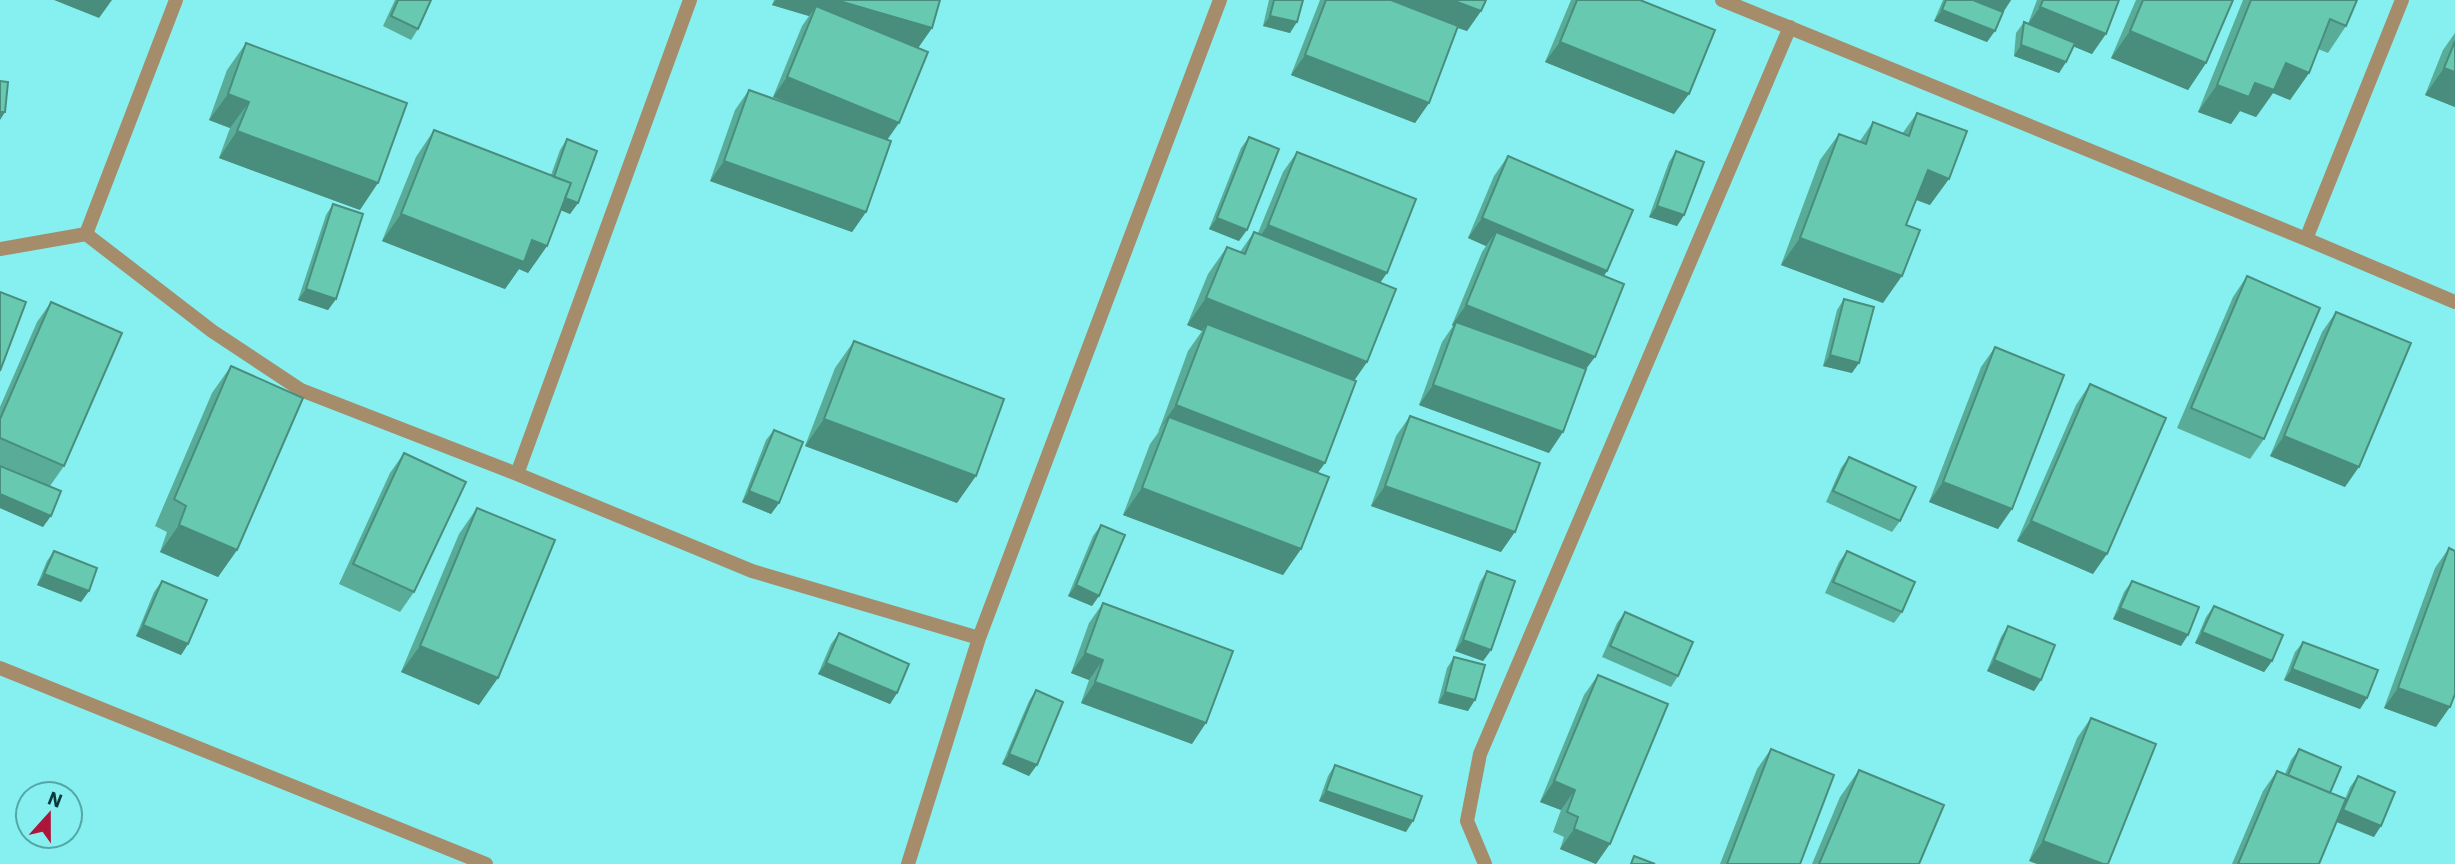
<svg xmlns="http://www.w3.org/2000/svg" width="2455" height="864" viewBox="0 0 2455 864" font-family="'IBM Plex Sans',sans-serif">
<rect width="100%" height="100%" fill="#86efef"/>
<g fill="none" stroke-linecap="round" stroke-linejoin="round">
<path stroke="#a58c6a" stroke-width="14" d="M 1722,0 L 2306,239 L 2455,302
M 86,234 L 212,331 L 301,390 L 517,474 L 690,0
M 2306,239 L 2402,0
M 0,249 L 86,234 L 176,0
M 517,474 L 752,571 L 979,638
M 0,668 L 486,864
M 908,864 L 979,638 L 1220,0
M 1485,864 L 1467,821 L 1480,754 L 1790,27"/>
</g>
<path fill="#59ad98" d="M 395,0 L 431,0 L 418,29 L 411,40 L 383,26 Z
M 774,0 L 940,0 L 932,28 L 918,48 L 887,140 L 866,212 L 852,232 L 710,181 L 735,110 L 749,90 L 809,112 L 773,97 L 802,26 L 809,16 L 772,5 Z
M 1269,0 L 1303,0 L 1290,33 L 1263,26 Z
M 1320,0 L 1326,0 L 1481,11 L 1467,31 L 1457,28 L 1429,103 L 1415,123 L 1291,75 Z
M 1571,0 L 1640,0 L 1674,114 L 1545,62 Z
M 1943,0 L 2011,0 L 2003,13 L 1987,42 L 1934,21 Z
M 2037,0 L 2119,0 L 2092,54 L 2073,46 L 2066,62 L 2059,73 L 2014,56 L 2016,33 L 2024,22 L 2028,24 Z
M 2136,0 L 2233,0 L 2206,63 L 2188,90 L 2111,58 Z
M 2243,0 L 2357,0 L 2346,26 L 2328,53 L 2318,49 L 2309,73 L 2290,100 L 2273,93 L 2256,117 L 2240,111 L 2231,124 L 2198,112 Z
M 2455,33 L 2455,107 L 2425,95 L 2443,50 Z
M 246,43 L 360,210 L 219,158 L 230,128 L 209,120 L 227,70 Z
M 1917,113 L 1930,205 L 1916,200 L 1906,225 L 1883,303 L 1781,265 L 1820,160 L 1839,134 L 1860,141 L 1873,122 L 1902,134 Z
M 434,130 L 551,175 L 560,150 L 567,139 L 578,203 L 570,214 L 561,210 L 547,246 L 528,273 L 519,269 L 505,289 L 382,241 L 416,157 Z
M 1249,137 L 1239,241 L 1209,229 L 1241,148 Z
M 1676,151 L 1684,215 L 1677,226 L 1649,217 L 1669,162 Z
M 1297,152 L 1380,283 L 1367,362 L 1354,381 L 1325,463 L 1317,473 L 1301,549 L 1283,575 L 1123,515 L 1150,444 L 1158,433 L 1188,351 L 1202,331 L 1187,325 L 1208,274 L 1227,247 L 1240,252 L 1254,232 L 1258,233 L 1283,172 Z
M 1508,156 L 1607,271 L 1604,276 L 1585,371 L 1549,453 L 1419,405 L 1442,342 L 1453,326 L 1452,325 L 1482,252 L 1486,246 L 1468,238 L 1494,176 Z
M 333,204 L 336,299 L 328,310 L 298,300 L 326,215 Z
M 2247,276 L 2264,439 L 2250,459 L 2177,428 L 2233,297 Z
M 1844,299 L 1852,373 L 1823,366 L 1837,310 Z
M 51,302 L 64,466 L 50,486 L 43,527 L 0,508 L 0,466 L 47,485 L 0,465 L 0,407 L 37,322 Z
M 2336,312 L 2345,487 L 2270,456 L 2322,332 Z
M 854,341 L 957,503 L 805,446 L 835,368 Z
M 1995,347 L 1998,529 L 1929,502 L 1981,367 Z
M 231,366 L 237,550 L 218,577 L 160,552 L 167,532 L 155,526 L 212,393 Z
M 2090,384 L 2093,574 L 2017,541 L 2076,405 Z
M 1410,416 L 1501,552 L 1371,506 L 1396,436 Z
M 774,430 L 779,503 L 771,514 L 742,502 L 766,440 Z
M 404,453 L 414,592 L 400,612 L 339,584 L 390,473 Z
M 1849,457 L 1900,521 L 1892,532 L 1826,502 L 1841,468 Z
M 477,508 L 479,705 L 401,672 L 459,534 Z
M 1101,525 L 1092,606 L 1068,596 L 1093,536 Z
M 2449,548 L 2436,727 L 2384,708 L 2435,568 Z
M 54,551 L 89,591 L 81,602 L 37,585 L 47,561 Z
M 1847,551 L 1902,612 L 1894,623 L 1825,593 L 1839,562 Z
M 1487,571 L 1491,650 L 1483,661 L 1455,651 L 1480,582 Z
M 162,581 L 188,644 L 181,655 L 136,636 L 154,592 Z
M 2132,581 L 2181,646 L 2113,619 L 2124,592 Z
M 1103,603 L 1192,744 L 1081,703 L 1089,680 L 1071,673 L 1089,623 Z
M 2214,606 L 2272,661 L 2264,672 L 2195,643 L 2206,617 Z
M 1625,612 L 1678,676 L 1671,687 L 1602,657 L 1617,623 Z
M 2008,626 L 2041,680 L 2034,691 L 1987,671 L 2001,637 Z
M 839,633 L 897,693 L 890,704 L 818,674 L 831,644 Z
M 2303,642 L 2367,698 L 2360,709 L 2284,680 L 2295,652 Z
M 1454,657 L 1468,711 L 1438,703 L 1447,668 Z
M 1598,675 L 1596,864 L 1560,849 L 1564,837 L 1553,832 L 1561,810 L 1540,802 L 1584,695 Z
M 1036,690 L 1029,776 L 1002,764 L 1029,701 Z
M 2091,718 L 2156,744 L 2029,861 L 2077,738 Z
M 1771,749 L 1800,864 L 1720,864 L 1757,769 Z
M 2299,749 L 2330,793 L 2345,799 L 2350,787 L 2358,776 L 2374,837 L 2336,822 L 2319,864 L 2232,864 L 2263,791 L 2277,771 L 2285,774 L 2291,760 Z
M 1335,765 L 1406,832 L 1319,801 L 1328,776 Z
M 1859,770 L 1919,864 L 1812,864 L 1840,797 Z"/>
<path fill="#498d7c" d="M 54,0 L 112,0 L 99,18 Z
M 776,0 L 836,0 L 932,28 L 918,48 L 816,6 L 809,16 L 772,5 Z
M 1387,0 L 1452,0 L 1481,11 L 1467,31 Z
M 1959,0 L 2011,0 L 2001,15 Z
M 2040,7 L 2106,34 L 2092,54 L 2026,27 Z
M 1942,10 L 1995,31 L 1987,42 L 1934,21 Z
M 1270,16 L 1297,22 L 1290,33 L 1263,26 Z
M 2130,31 L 2206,63 L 2188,90 L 2111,58 Z
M 1560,42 L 1689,94 L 1674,114 L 1545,62 Z
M 2021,45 L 2066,62 L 2059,73 L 2014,56 Z
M 1305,55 L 1429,103 L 1415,123 L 1291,75 Z
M 2286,63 L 2309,73 L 2290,100 L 2273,93 L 2256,117 L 2240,111 L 2231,124 L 2198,112 L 2217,85 Z
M 2444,68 L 2455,72 L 2455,107 L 2425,95 Z
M 787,77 L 899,123 L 885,143 L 773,97 Z
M 228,94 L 249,102 L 230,128 L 209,120 Z
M 0,112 L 5,112 L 0,120 Z
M 237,131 L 378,183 L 360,210 L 219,158 Z
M 724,161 L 866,212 L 852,232 L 710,181 Z
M 1928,170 L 1949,179 L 1930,205 L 1909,197 Z
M 548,191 L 578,203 L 570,214 L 541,202 Z
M 1657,206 L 1684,215 L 1677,226 L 1649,217 Z
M 401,214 L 532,240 L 547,246 L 528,273 L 519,269 L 505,289 L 382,241 Z
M 1217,218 L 1247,230 L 1239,241 L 1209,229 Z
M 1482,218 L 1607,271 L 1593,291 L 1496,232 L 1486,246 L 1468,238 Z
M 1268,225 L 1387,273 L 1373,293 L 1254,245 Z
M 1800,238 L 1902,276 L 1883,303 L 1781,265 Z
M 306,289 L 336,299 L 328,310 L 298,300 Z
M 1206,298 L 1367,362 L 1348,389 L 1207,324 L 1202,331 L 1187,325 Z
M 1466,305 L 1595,357 L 1580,377 L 1456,322 L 1453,326 L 1452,325 Z
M 1830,355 L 1859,363 L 1852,373 L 1823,366 Z
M 1433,385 L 1563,432 L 1549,453 L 1419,405 Z
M 1176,405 L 1325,463 L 1306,489 L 1169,417 L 1157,432 Z
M 824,419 L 976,476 L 957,503 L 805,446 Z
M 2284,436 L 2359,467 L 2345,487 L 2270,456 Z
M 1943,482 L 2012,509 L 1998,529 L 1929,502 Z
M 1385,486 L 1515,532 L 1501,552 L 1371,506 Z
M 1142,488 L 1301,549 L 1283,575 L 1123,515 Z
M 749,491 L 779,503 L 771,514 L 742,502 Z
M 0,494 L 51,516 L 43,527 L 0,508 Z
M 2031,521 L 2107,554 L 2093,574 L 2017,541 Z
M 179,525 L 237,550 L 218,577 L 160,552 Z
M 44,574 L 89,591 L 81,602 L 37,585 Z
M 1076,585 L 1099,596 L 1092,606 L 1068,596 Z
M 2120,608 L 2188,635 L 2181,646 L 2113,619 Z
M 143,625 L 188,644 L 181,655 L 136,636 Z
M 2202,632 L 2272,661 L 2264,672 L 2195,643 Z
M 1463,640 L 1491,650 L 1483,661 L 1455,651 Z
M 420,646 L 498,678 L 479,705 L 401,672 Z
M 1085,653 L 1103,660 L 1089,680 L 1071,673 Z
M 1994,660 L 2041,680 L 2034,691 L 1987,671 Z
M 826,663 L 897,693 L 890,704 L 818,674 Z
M 2292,669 L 2367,698 L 2360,709 L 2284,680 Z
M 1095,682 L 1206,723 L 1192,744 L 1081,703 Z
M 2398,688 L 2450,707 L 2436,727 L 2384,708 Z
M 1445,692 L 1475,700 L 1468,711 L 1438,703 Z
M 1009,754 L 1037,765 L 1029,776 L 1002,764 Z
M 1554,781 L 1575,790 L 1561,810 L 1540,802 Z
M 1326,791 L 1413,821 L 1406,832 L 1319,801 Z
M 2343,810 L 2381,826 L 2374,837 L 2335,821 Z
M 1574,829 L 1610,844 L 1596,864 L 1560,849 Z
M 2043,841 L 2103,864 L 2037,864 L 2029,861 Z"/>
<path fill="#68c9b1" stroke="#498d7c" stroke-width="2" d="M 398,0 L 431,0 L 418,29 L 391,16 Z
M 836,0 L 940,0 L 932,28 Z
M 1274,0 L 1303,0 L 1297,22 L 1270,16 Z
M 1326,0 L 1391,0 L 1458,26 L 1429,103 L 1305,55 Z
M 1452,0 L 1486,0 L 1481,11 Z
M 1577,0 L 1640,0 L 1715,30 L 1689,94 L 1560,42 Z
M 1946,0 L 1973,0 L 2003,12 L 1995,31 L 1942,10 Z
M 2043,0 L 2119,0 L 2106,34 L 2040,7 Z
M 2143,0 L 2233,0 L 2206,63 L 2130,31 Z
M 2251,0 L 2357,0 L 2346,26 L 2330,19 L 2309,73 L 2286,63 L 2274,90 L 2255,83 L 2249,97 L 2217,85 Z
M 816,6 L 928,52 L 899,123 L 787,77 Z
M 2024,22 L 2075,43 L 2066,62 L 2021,45 Z
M 2455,41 L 2455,72 L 2444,68 Z
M 246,43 L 407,103 L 378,183 L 237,131 L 249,102 L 228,94 Z
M 0,81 L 8,82 L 5,112 L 0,112 Z
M 749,90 L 891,141 L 866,212 L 724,161 Z
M 1917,113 L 1967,131 L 1949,179 L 1928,170 L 1906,225 L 1920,230 L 1902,276 L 1800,238 L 1839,134 L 1866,144 L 1873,122 L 1909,136 Z
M 434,130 L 571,183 L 547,246 L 532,240 L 524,262 L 401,214 Z
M 1249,137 L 1279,149 L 1247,230 L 1217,218 Z
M 567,139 L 597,151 L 578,203 L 565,198 L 571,183 L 554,177 Z
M 1676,151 L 1704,162 L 1684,215 L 1657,206 Z
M 1297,152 L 1416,199 L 1387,273 L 1268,225 Z
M 1508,156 L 1633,210 L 1607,271 L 1482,218 Z
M 333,204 L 363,214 L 336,299 L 306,289 Z
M 1254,232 L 1396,289 L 1367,362 L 1206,298 L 1227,247 L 1245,254 Z
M 1496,232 L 1624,284 L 1595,357 L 1466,305 Z
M 2247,276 L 2320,308 L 2264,439 L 2191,408 Z
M 0,292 L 26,302 L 0,371 Z
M 1844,299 L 1874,307 L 1859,363 L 1830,355 Z
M 51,302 L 122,333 L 64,466 L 0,438 L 0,419 Z
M 2336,312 L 2411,343 L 2359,467 L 2284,436 Z
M 1456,322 L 1586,369 L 1563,432 L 1433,385 Z
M 1207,324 L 1356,381 L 1325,463 L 1176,405 Z
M 854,341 L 1004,399 L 976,476 L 824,419 Z
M 1995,347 L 2064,375 L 2012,509 L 1943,482 Z
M 231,366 L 303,398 L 237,550 L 179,525 L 186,506 L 174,499 Z
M 2090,384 L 2166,418 L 2107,554 L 2031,521 Z
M 1410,416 L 1540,463 L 1515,532 L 1385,486 Z
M 1169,417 L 1329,477 L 1301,549 L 1142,488 Z
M 774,430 L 803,442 L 779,503 L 749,491 Z
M 404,453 L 466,482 L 414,592 L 353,564 Z
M 1849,457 L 1916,487 L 1900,521 L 1833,491 Z
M 0,466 L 61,491 L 51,516 L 0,494 Z
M 477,508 L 555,540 L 498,678 L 420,646 Z
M 1101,525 L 1125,535 L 1099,596 L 1076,585 Z
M 2449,548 L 2455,551 L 2455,694 L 2450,707 L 2398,688 Z
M 54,551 L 97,568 L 89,591 L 44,574 Z
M 1847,551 L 1915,582 L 1902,612 L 1833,582 Z
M 1487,571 L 1515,581 L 1491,650 L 1463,640 Z
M 162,581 L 207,600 L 188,644 L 143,625 Z
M 2132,581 L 2199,607 L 2188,635 L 2120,608 Z
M 1103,603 L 1233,651 L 1206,723 L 1095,682 L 1103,660 L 1085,653 Z
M 2214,606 L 2283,635 L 2272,661 L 2202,632 Z
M 1625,612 L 1693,642 L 1678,676 L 1610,646 Z
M 2008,626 L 2055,645 L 2041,680 L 1994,660 Z
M 839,633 L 909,664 L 897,693 L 826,663 Z
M 2303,642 L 2378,670 L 2367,698 L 2292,669 Z
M 1454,657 L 1485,665 L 1475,700 L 1445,692 Z
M 1598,675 L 1668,704 L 1610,844 L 1574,829 L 1578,817 L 1567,812 L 1575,790 L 1554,781 Z
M 1036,690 L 1063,702 L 1037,765 L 1009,754 Z
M 2091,718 L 2156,744 L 2108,864 L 2103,864 L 2043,841 Z
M 1771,749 L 1834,775 L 1800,864 L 1727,864 Z
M 2299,749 L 2341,767 L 2330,793 L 2288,775 Z
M 1335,765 L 1422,796 L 1413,821 L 1326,791 Z
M 1859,770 L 1944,805 L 1919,864 L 1819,864 Z
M 2277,771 L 2346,799 L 2319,864 L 2238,864 Z
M 2358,776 L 2395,792 L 2381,826 L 2343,810 Z
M 1634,856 L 1655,864 L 1631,864 Z"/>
<g transform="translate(49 815) rotate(21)"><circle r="33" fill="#86efef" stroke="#54a7a7" stroke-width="2"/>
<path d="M0-5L12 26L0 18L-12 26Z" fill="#ac163a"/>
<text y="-10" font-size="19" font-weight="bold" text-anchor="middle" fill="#0a3a3b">N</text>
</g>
</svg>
